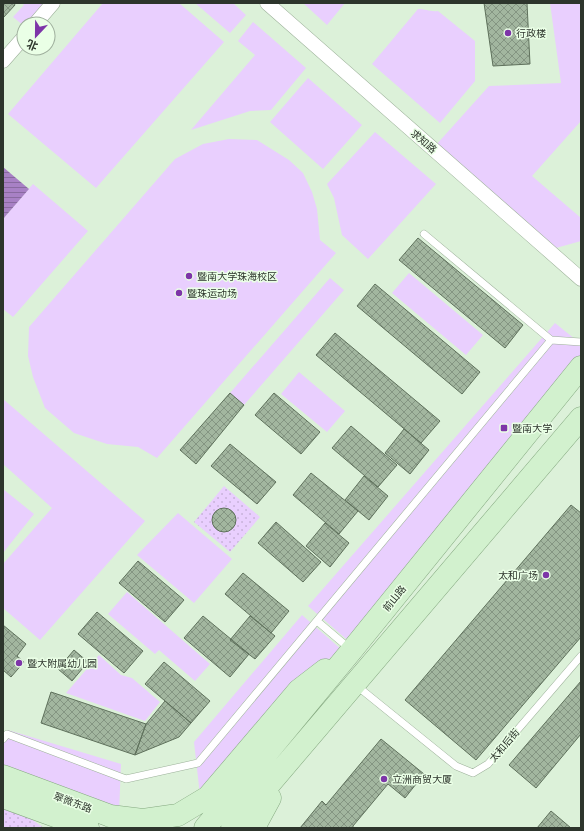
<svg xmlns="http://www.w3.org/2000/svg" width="584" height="831" viewBox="0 0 584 831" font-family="Bitter,'Noto Sans SC',serif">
<defs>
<pattern id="park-dots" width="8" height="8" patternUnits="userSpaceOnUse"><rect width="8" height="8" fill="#e9cffe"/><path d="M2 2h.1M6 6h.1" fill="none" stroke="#c8b2da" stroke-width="1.8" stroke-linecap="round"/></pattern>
<pattern id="water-rules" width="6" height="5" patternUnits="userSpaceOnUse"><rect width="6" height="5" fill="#a881c5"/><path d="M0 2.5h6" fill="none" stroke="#896aa0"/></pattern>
<pattern id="building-cross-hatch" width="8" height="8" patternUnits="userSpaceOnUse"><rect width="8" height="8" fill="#a2b69f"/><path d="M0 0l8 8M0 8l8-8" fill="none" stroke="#849582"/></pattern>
</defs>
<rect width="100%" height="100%" fill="#dcf1d9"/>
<path fill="#e9cffe" d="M 22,3 L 46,3 L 28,24 L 24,24 L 24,26 L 13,17 L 24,5 Z
M 103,3 L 179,3 L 224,42 L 96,188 L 8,114 Z
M 195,3 L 233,3 L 246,15 L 230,33 Z
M 303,3 L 345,3 L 327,25 Z
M 550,3 L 581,3 L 581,121 L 532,176 L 581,218 L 581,241 L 556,248 L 436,145 L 489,86 L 561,83 Z
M 418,9 C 426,9 430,12 438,11 L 475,41 L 475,81 L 440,123 L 372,64 Z
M 253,22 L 306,68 L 271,110 L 250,111 L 191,130 L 255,55 L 238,41 Z
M 308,78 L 362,125 L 323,169 L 270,122 Z
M 375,132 L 436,184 L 368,259 L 342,235 L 334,198 L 327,184 Z
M 229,139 L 257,140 L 289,160 L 303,173 L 312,192 L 317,209 L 320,240 L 336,253 L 157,458 L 138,447 L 107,444 L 74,433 L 45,408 L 33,377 L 28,356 L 29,327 L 175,159 L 203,144 Z
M 33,184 L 88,231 L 13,317 L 3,309 L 3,219 Z
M 409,273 L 483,335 L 466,355 L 392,293 Z
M 330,278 L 344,290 L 244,405 L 230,393 Z
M 555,323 L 581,344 L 581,361 L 352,644 L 308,606 Z
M 299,372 L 345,411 L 327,432 L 281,394 Z
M 3,399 L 145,521 L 40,640 L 3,608 L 3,564 L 52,508 L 3,464 Z
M 3,489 L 34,514 L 3,553 Z
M 178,513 L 232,559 L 194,603 L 137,555 Z
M 127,592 L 210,664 L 195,681 L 159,650 L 155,654 L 108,614 Z
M 302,615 L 342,650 L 296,681 L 200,795 L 194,742 Z
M 99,655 L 121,675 L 132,678 L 160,702 L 145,721 L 66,693 Z
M 8,730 L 121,764 L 119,813 L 3,772 L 3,739 Z"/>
<path fill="url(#park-dots)" d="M 224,486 L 260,517 L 230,552 L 194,522 Z
M 3,799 L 44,828 L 3,828 Z"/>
<path fill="url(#water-rules)" d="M 3,167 L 29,189 L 3,219 Z"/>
<path fill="url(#building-cross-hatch)" stroke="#5f715c" d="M 3,3 L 14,3 L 15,5 L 3,18 Z
M 484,3 L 527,3 L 530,64 L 493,66 Z
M 418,238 L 523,325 L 505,348 L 399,260 Z
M 375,284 L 480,372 L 462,394 L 357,306 Z
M 335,333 L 440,421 L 421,443 L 316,355 Z
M 230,393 L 244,405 L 196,464 L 180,450 Z
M 274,393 L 320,432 L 301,454 L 255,415 Z
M 351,426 L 397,465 L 378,487 L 332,448 Z
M 404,429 L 429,450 L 410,474 L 385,453 Z
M 230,444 L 276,482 L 257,504 L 211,466 Z
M 311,473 L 358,511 L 339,534 L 293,495 Z
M 364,476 L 388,496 L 369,520 L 345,500 Z
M 571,505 L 581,513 L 581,637 L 476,760 L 405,700 Z
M212 520a12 12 0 1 1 24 0a12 12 0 1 1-24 0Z
M 276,522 L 321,562 L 303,582 L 258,543 Z
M 325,523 L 349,543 L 330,567 L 306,546 Z
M 138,561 L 184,600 L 165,622 L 119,583 Z
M 243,573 L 289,611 L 271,633 L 225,594 Z
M 97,612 L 143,651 L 124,673 L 78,634 Z
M 203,616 L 249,654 L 230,677 L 184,638 Z
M 250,616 L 275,636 L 255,659 L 230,640 Z
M 3,625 L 26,644 L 17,656 L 24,662 L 11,677 L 3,670 Z
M 74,650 L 88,662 L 72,681 L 58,669 Z
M 164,662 L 210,701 L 191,723 L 145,684 Z
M 581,681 L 581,734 L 536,788 L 509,765 Z
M 51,692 L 146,724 L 135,755 L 41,723 Z
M 165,701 L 191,723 L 179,737 L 135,755 L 146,724 Z
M 381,739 L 424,774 L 405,798 L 388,784 L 353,826 L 353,828 L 300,828 L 322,801 L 326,805 Z
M 551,811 L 571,828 L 537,828 Z"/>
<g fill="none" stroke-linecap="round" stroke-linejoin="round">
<defs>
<path id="lane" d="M 424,234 L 551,340
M 317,621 L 350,649
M 357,686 L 456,766 L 473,773 L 488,764 L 581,656
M 3,739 L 7,734 L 126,779 L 198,763 L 551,340 L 581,342"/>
<path id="street" d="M 267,3 L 581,279
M 35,24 L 53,3
M 3,61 L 24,37"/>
<path id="primary" d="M 3,776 L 124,821
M 3,797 L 88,828
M 110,816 L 143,820 L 178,815 L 208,797 L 299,690 L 325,670
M 205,828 L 352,650 L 581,367
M 232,828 L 581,418
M 255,828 L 257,822 L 270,798"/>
</defs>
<use href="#lane" stroke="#9db19a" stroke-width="8"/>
<use href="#street" stroke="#9db19a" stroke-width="15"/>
<use href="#primary" stroke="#85a980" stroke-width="23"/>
<use href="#lane" stroke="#fff" stroke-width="7"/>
<use href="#street" stroke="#fff" stroke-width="14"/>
<use href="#primary" stroke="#d2f1ce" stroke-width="22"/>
</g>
<g fill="#7d35a8" stroke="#eaffe6" stroke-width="1.5">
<circle cx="508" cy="33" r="4"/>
<circle cx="189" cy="276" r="4"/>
<circle cx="179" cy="293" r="4"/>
<rect x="500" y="424" width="8" height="8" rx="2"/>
<circle cx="546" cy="575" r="4"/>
<circle cx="19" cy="663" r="4"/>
<circle cx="384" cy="779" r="4"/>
</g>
<g text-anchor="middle" stroke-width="3" stroke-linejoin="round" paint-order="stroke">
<g font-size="10" fill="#2d352c" stroke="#eaffe6" text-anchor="start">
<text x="516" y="37">行政楼</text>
<text x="197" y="280">暨南大学珠海校区</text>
<text x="187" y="297">暨珠运动场</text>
<text x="512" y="432">暨南大学</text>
<text x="538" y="579" text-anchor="end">太和广场</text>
<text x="27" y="667">暨大附属幼儿园</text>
<text x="392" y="783">立洲商贸大厦</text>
</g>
<g font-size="10" fill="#2d352c" stroke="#eaffe6">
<text transform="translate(424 141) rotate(41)" y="4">求知路</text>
<text transform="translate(394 598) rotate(-51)" y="4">前山路</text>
<text transform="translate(504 745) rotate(-49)" y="4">太和后街</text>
<text transform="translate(73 802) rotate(20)" y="4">翠微东路</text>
</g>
</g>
<rect width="584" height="831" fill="none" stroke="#2d352c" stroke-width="8"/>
<g transform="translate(36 36) rotate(202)"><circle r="19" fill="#eaffe6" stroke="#9eae9c"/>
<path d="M0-3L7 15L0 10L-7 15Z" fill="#7d35a8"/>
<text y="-6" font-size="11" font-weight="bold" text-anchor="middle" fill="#2d352c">北</text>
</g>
</svg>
